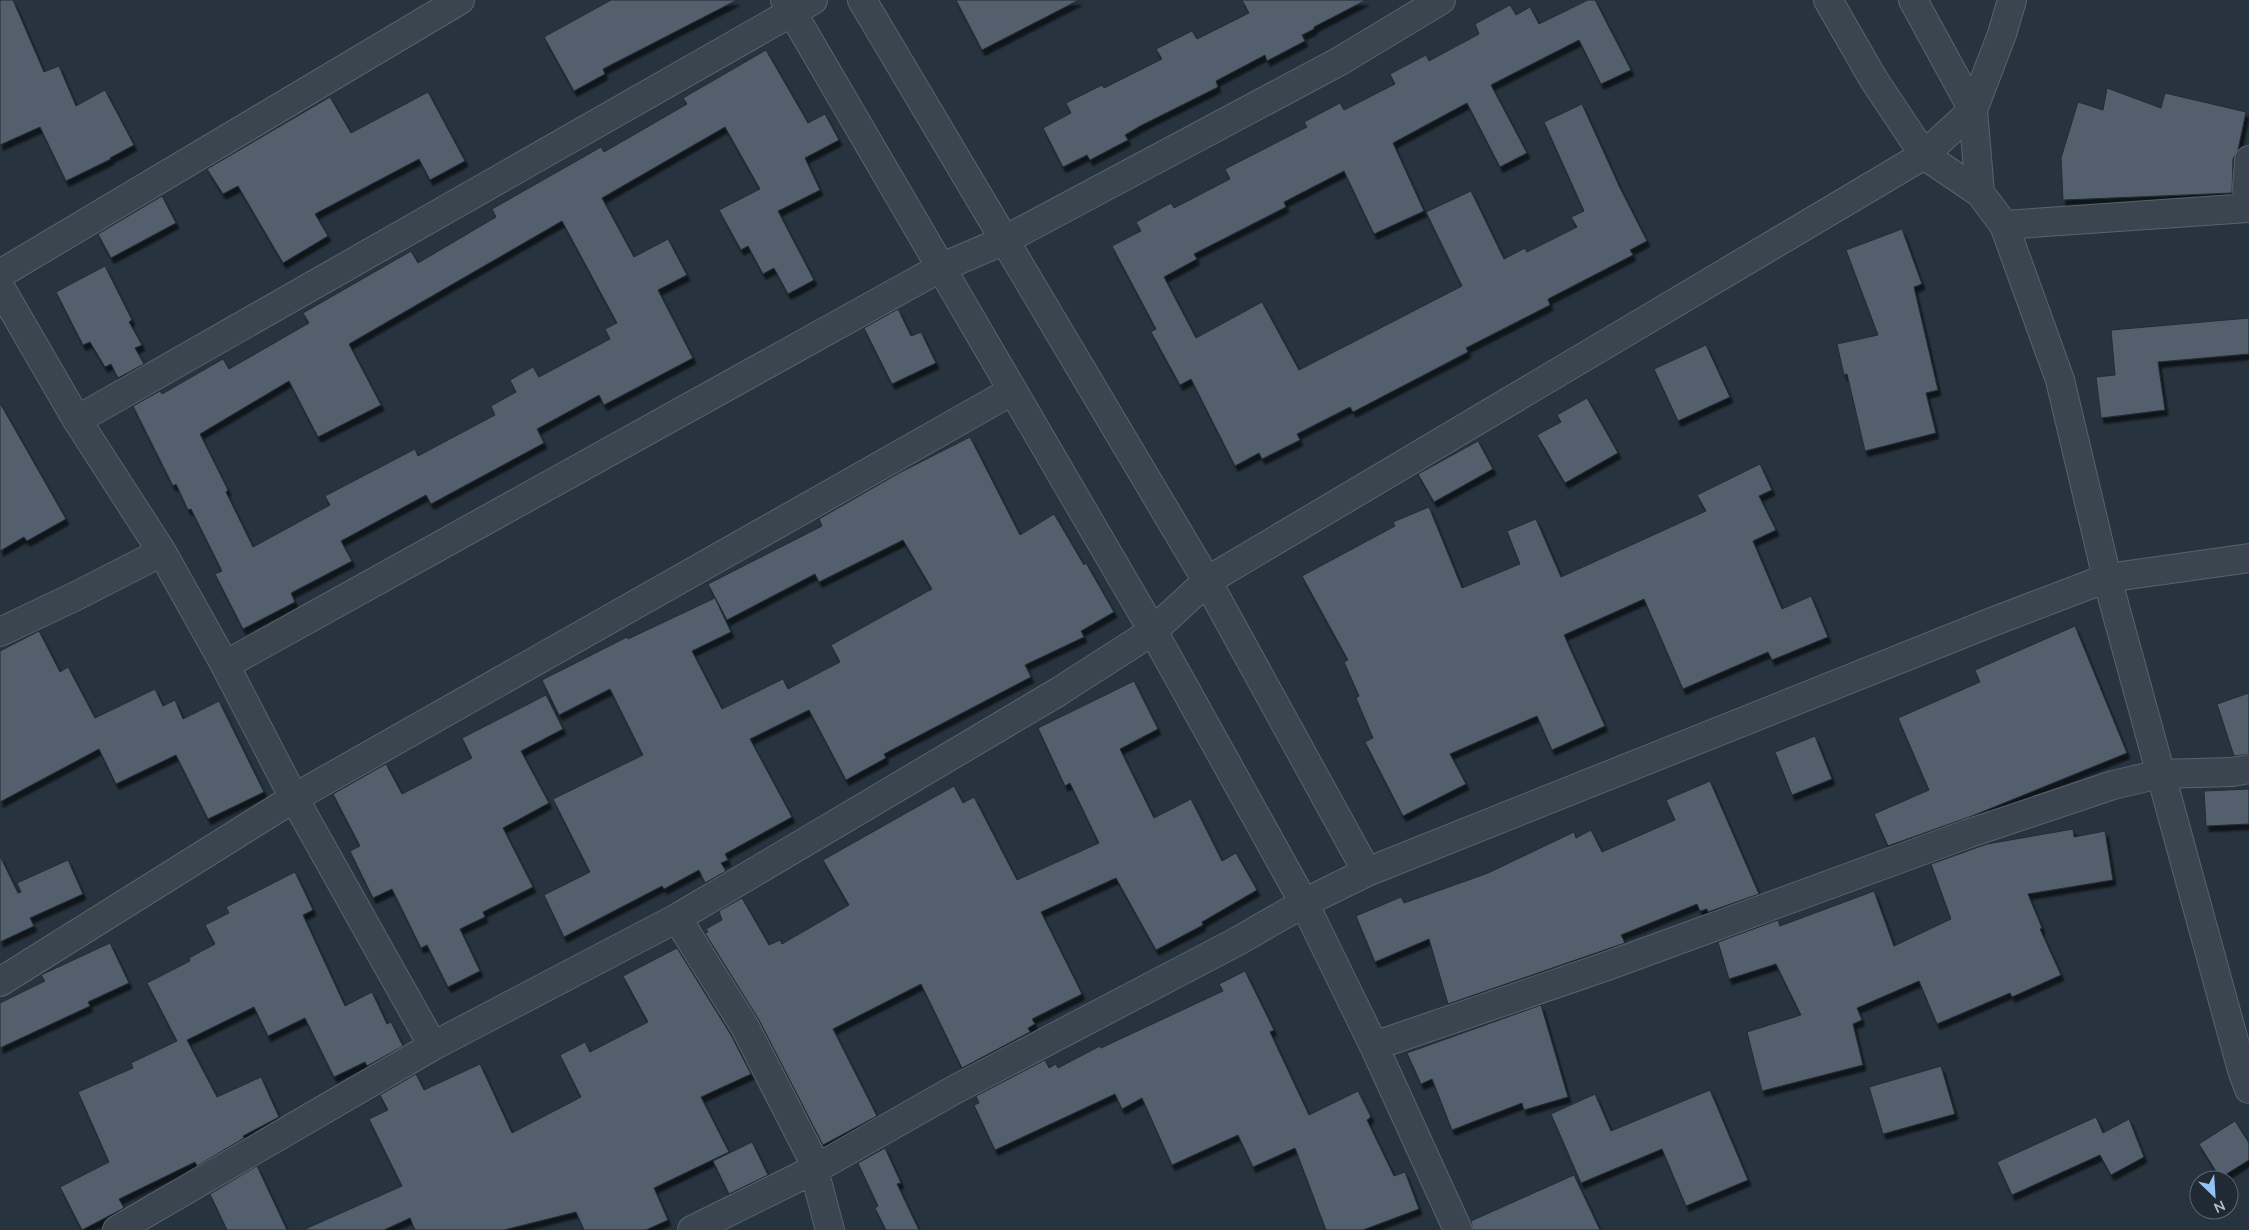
<svg xmlns="http://www.w3.org/2000/svg" width="2249" height="1230" viewBox="0 0 2249 1230" font-family="Mulish,sans-serif">
<defs>
<filter id="shadow"><feDropShadow dx="3" dy="5.5" stdDeviation="1" flood-color="#0009"/></filter>
</defs>
<rect width="100%" height="100%" fill="#27343f"/>
<path fill="#525f6c" stroke="#212c36" fill-rule="evenodd" filter="url(#shadow)" d="M 0,0 L 13,0 L 44,72 L 59,66 L 76,106 L 105,90 L 134,145 L 110,158 L 111,159 L 66,181 L 40,127 L 0,145 Z
M 611,0 L 737,0 L 603,69 L 605,74 L 574,91 L 544,37 Z
M 956,0 L 1079,0 L 982,50 Z
M 1242,0 L 1366,0 L 1314,27 L 1314,29 L 1302,35 L 1305,41 L 1267,61 L 1265,55 L 1216,81 L 1218,87 L 1142,125 L 1125,135 L 1128,140 L 1090,160 L 1087,155 L 1063,167 L 1043,128 L 1071,113 L 1066,103 L 1102,85 L 1104,88 L 1162,59 L 1156,49 L 1192,31 L 1197,39 L 1249,13 Z
M 1588,0 L 1595,0 L 1631,70 L 1601,84 L 1579,40 L 1491,85 L 1527,153 L 1500,167 L 1467,103 L 1393,143 L 1424,211 L 1374,234 L 1344,171 L 1284,202 L 1286,207 L 1194,254 L 1197,259 L 1164,277 L 1196,338 L 1262,302 L 1299,370 L 1462,286 L 1426,212 L 1471,191 L 1504,259 L 1525,248 L 1527,252 L 1577,227 L 1571,217 L 1584,211 L 1544,122 L 1582,104 L 1620,188 L 1647,241 L 1630,250 L 1633,255 L 1548,299 L 1550,305 L 1466,348 L 1468,352 L 1353,412 L 1350,407 L 1297,434 L 1300,440 L 1262,459 L 1259,453 L 1235,466 L 1191,379 L 1180,385 L 1151,332 L 1156,329 L 1112,246 L 1141,231 L 1136,222 L 1171,203 L 1174,208 L 1230,179 L 1225,169 L 1307,127 L 1304,122 L 1340,103 L 1344,110 L 1395,84 L 1390,74 L 1426,55 L 1429,61 L 1479,34 L 1475,24 L 1510,5 L 1516,15 L 1530,7 L 1539,24 Z
M 766,50 L 808,123 L 825,114 L 839,140 L 805,158 L 820,190 L 778,211 L 814,280 L 788,294 L 774,268 L 763,274 L 748,246 L 741,250 L 719,210 L 760,189 L 725,127 L 602,198 L 634,257 L 668,239 L 687,275 L 658,290 L 693,358 L 604,405 L 599,395 L 537,429 L 544,443 L 431,504 L 426,495 L 341,541 L 352,561 L 291,593 L 295,602 L 243,629 L 215,574 L 222,571 L 191,509 L 188,510 L 176,484 L 173,486 L 133,406 L 160,391 L 162,394 L 223,359 L 229,369 L 309,323 L 303,313 L 411,251 L 418,263 L 496,217 L 492,209 L 601,147 L 604,152 L 687,104 L 683,98 ZM 562,221 L 617,323 L 605,329 L 610,339 L 539,377 L 533,367 L 510,380 L 516,392 L 491,406 L 495,415 L 418,456 L 415,449 L 325,496 L 330,505 L 253,547 L 226,492 L 228,490 L 200,434 L 289,381 L 318,437 L 381,405 L 349,344 Z
M 2107,88 L 2161,108 L 2165,93 L 2246,112 L 2238,150 L 2233,159 L 2232,193 L 2063,200 L 2061,158 L 2078,102 L 2103,110 Z
M 428,92 L 465,161 L 430,180 L 419,159 L 315,214 L 328,236 L 283,263 L 238,186 L 223,194 L 207,169 L 330,97 L 351,133 Z
M 162,196 L 176,223 L 111,258 L 98,234 Z
M 1902,229 L 1922,284 L 1914,287 L 1938,390 L 1926,393 L 1936,433 L 1865,451 L 1847,374 L 1844,375 L 1837,344 L 1878,335 L 1846,250 Z
M 105,266 L 132,320 L 129,322 L 142,345 L 135,348 L 144,364 L 118,378 L 111,364 L 105,367 L 90,342 L 83,345 L 56,292 Z
M 898,309 L 911,336 L 921,332 L 936,363 L 892,384 L 864,328 Z
M 2249,318 L 2249,354 L 2158,362 L 2165,410 L 2101,418 L 2096,377 L 2115,375 L 2111,330 Z
M 1706,345 L 1730,397 L 1678,421 L 1654,369 Z
M 1587,398 L 1618,453 L 1565,483 L 1537,435 L 1561,422 L 1557,415 Z
M 0,403 L 66,519 L 27,541 L 24,537 L 0,551 Z
M 970,437 L 1020,535 L 1054,514 L 1084,565 L 1086,563 L 1114,612 L 1081,631 L 1084,637 L 1025,665 L 1031,677 L 884,754 L 886,758 L 846,780 L 809,710 L 750,739 L 792,817 L 725,854 L 728,860 L 721,863 L 726,871 L 705,883 L 699,870 L 664,889 L 662,886 L 564,937 L 544,895 L 590,872 L 553,799 L 643,755 L 610,689 L 559,715 L 542,680 L 627,637 L 628,639 L 715,598 L 731,632 L 692,651 L 722,709 L 783,679 L 788,689 L 840,662 L 831,645 L 932,589 L 903,540 L 819,582 L 815,574 L 727,620 L 708,584 L 822,526 L 819,519 L 899,473 Z
M 1478,441 L 1493,469 L 1434,502 L 1418,474 Z
M 1760,464 L 1772,490 L 1759,496 L 1776,530 L 1753,541 L 1782,609 L 1811,596 L 1828,637 L 1772,660 L 1768,652 L 1683,689 L 1644,599 L 1564,635 L 1605,726 L 1552,750 L 1537,716 L 1450,754 L 1466,784 L 1403,816 L 1365,742 L 1373,738 L 1356,698 L 1359,696 L 1344,662 L 1348,660 L 1302,576 L 1395,526 L 1393,522 L 1429,507 L 1462,588 L 1520,564 L 1507,531 L 1536,519 L 1561,577 L 1706,511 L 1697,495 Z
M 2075,626 L 2127,753 L 1972,816 L 1888,846 L 1874,814 L 1929,790 L 1898,718 L 1980,682 L 1975,670 Z
M 39,631 L 60,672 L 68,667 L 95,718 L 155,689 L 163,706 L 175,700 L 183,719 L 219,701 L 264,792 L 208,819 L 176,755 L 116,784 L 99,749 L 0,802 L 0,651 Z
M 1134,681 L 1158,729 L 1120,749 L 1154,818 L 1191,799 L 1222,861 L 1236,853 L 1257,890 L 1202,922 L 1203,925 L 1156,950 L 1116,878 L 1041,912 L 1082,994 L 1032,1019 L 1035,1024 L 1028,1028 L 1030,1032 L 962,1068 L 921,984 L 833,1029 L 877,1116 L 823,1145 L 759,1020 L 705,933 L 708,932 L 706,929 L 722,920 L 719,911 L 742,898 L 769,945 L 780,940 L 782,944 L 849,905 L 823,860 L 954,786 L 963,803 L 974,797 L 1017,880 L 1099,843 L 1070,783 L 1065,786 L 1038,728 Z
M 2249,693 L 2249,754 L 2234,756 L 2217,704 Z
M 546,695 L 563,729 L 521,751 L 549,803 L 503,828 L 533,887 L 483,912 L 485,917 L 460,929 L 480,971 L 448,987 L 427,945 L 421,948 L 392,889 L 373,898 L 350,851 L 360,846 L 333,794 L 386,764 L 402,794 L 472,758 L 462,738 Z
M 1815,736 L 1832,779 L 1792,795 L 1775,752 Z
M 1710,781 L 1759,894 L 1708,912 L 1707,909 L 1700,911 L 1697,904 L 1621,935 L 1625,943 L 1448,1004 L 1429,939 L 1375,962 L 1356,916 L 1401,897 L 1404,903 L 1488,873 L 1574,832 L 1576,838 L 1591,830 L 1602,852 L 1675,820 L 1666,800 Z
M 2249,789 L 2249,824 L 2206,826 L 2204,791 Z
M 2073,829 L 2074,837 L 2105,831 L 2113,880 L 2028,894 L 2042,928 L 2040,929 L 2061,975 L 2012,997 L 2010,993 L 1937,1024 L 1919,981 L 1857,1008 L 1862,1020 L 1853,1024 L 1863,1065 L 1762,1091 L 1747,1032 L 1801,1015 L 1776,964 L 1729,979 L 1718,942 L 1778,920 L 1780,926 L 1874,891 L 1894,946 L 1951,919 L 1931,864 L 1987,844 Z
M 0,856 L 18,893 L 21,892 L 17,883 L 68,860 L 83,894 L 30,918 L 34,926 L 0,942 Z
M 295,872 L 313,910 L 303,915 L 345,1006 L 372,992 L 387,1024 L 391,1022 L 403,1046 L 367,1066 L 365,1062 L 334,1077 L 305,1018 L 268,1036 L 254,1007 L 187,1040 L 217,1097 L 261,1077 L 279,1117 L 243,1136 L 244,1138 L 197,1166 L 195,1162 L 119,1199 L 124,1208 L 82,1230 L 60,1187 L 109,1162 L 78,1092 L 133,1068 L 131,1063 L 177,1041 L 147,983 L 190,961 L 189,958 L 215,944 L 205,925 L 229,913 L 226,907 Z
M 110,943 L 129,983 L 88,1002 L 90,1006 L 0,1048 L 0,1003 L 45,981 L 41,975 Z
M 677,948 L 731,1035 L 751,1074 L 701,1097 L 729,1152 L 654,1188 L 668,1220 L 646,1230 L 584,1230 L 576,1212 L 504,1230 L 415,1230 L 410,1218 L 384,1230 L 303,1230 L 402,1186 L 369,1119 L 388,1110 L 380,1095 L 416,1074 L 424,1090 L 480,1064 L 512,1133 L 581,1097 L 560,1055 L 585,1042 L 590,1052 L 648,1022 L 623,976 Z
M 1245,971 L 1274,1030 L 1270,1032 L 1309,1115 L 1358,1091 L 1371,1117 L 1367,1120 L 1394,1176 L 1405,1172 L 1419,1209 L 1363,1230 L 1326,1230 L 1295,1148 L 1253,1167 L 1238,1135 L 1172,1165 L 1142,1098 L 1122,1109 L 1115,1094 L 995,1150 L 974,1105 L 979,1103 L 976,1096 L 1045,1060 L 1049,1068 L 1056,1064 L 1058,1068 L 1100,1046 L 1101,1048 L 1223,991 L 1219,984 Z
M 1541,1005 L 1568,1097 L 1524,1110 L 1522,1103 L 1452,1130 L 1432,1079 L 1421,1084 L 1407,1053 Z
M 1941,1066 L 1955,1114 L 1883,1134 L 1869,1087 Z
M 1710,1090 L 1748,1180 L 1686,1206 L 1662,1149 L 1581,1183 L 1551,1114 L 1595,1094 L 1611,1131 Z
M 2096,1117 L 2103,1133 L 2129,1119 L 2144,1157 L 2111,1175 L 2100,1155 L 2012,1195 L 1997,1162 Z
M 2235,1121 L 2249,1143 L 2249,1160 L 2220,1178 L 2199,1144 Z
M 752,1142 L 768,1175 L 729,1194 L 713,1161 Z
M 885,1148 L 901,1183 L 897,1184 L 919,1230 L 886,1230 L 875,1208 L 878,1206 L 858,1163 Z
M 257,1166 L 287,1230 L 227,1230 L 210,1194 Z
M 1574,1175 L 1600,1230 L 1473,1230 L 1471,1221 Z"/>
<g fill="none" stroke-linecap="round" stroke-linejoin="round">
<defs>
<path id="minor" d="M 785,0 L 1153,631 L 1304,903 L 1374,1046 L 1458,1230
M 862,0 L 1207,581 L 1367,872
M 1828,0 L 1874,80 L 1924,155 L 1980,193 L 2004,225 L 2060,380 L 2107,578 L 2242,1070 L 2249,1089
M 1913,0 L 1973,110 L 1980,193
M 2249,208 L 2247,187 L 2249,160
M 2004,225 L 2249,208
M 0,274 L 460,0
M 0,287 L 77,420 L 162,552 L 225,665 L 294,798 L 433,1046
M 77,420 L 813,0
M 0,632 L 76,596 L 162,552
M 225,665 L 940,268 L 1003,241 L 1340,61 L 1441,0
M 677,918 L 745,1027 L 817,1168
M 0,982 L 294,798 L 1012,391
M 1374,1046 L 1610,965 L 1967,834 L 2113,785 L 2160,774 L 2232,772 L 2249,769
M 814,1170 L 830,1230
M 117,1230 L 433,1046 L 677,918 L 1058,692 L 1153,631 L 1207,581 L 1924,155 L 1973,110 L 2002,34 L 2012,0
M 692,1230 L 817,1168 L 954,1090 L 1236,942 L 1304,903 L 1367,872 L 1992,622 L 2107,578 L 2249,558"/>
</defs>
<use href="#minor" stroke="#58636c" stroke-width="30"/>
<use href="#minor" stroke="#3b454f" stroke-width="28"/>
</g>
<g transform="translate(2214 1195) rotate(155)"><circle r="24" fill="#1f2a34" stroke="#5c6670"/>
<path d="M0-4L9 19L0 12L-9 19Z" fill="#93c2f3"/>
<text y="-8" font-size="14" font-weight="bold" text-anchor="middle" fill="#b7c0c9">N</text>
</g>
</svg>
